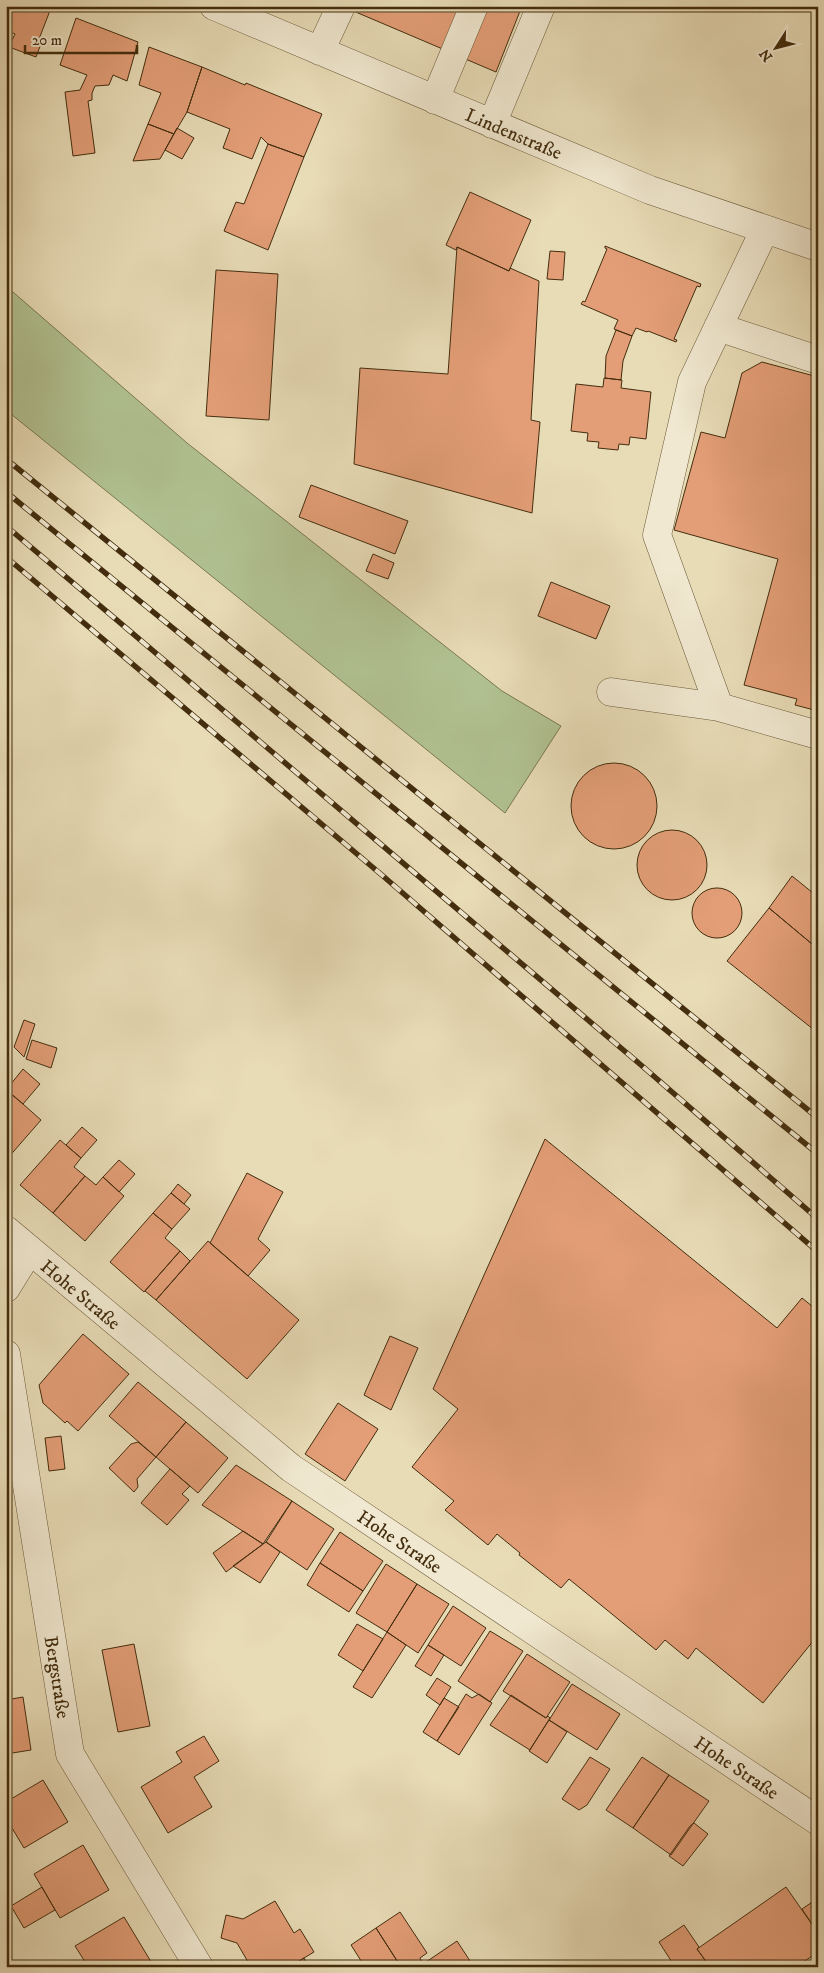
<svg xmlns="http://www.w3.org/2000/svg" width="824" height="1973" viewBox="0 0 824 1973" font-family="'IM FELL DW Pica',serif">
<rect width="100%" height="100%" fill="#e8dcb7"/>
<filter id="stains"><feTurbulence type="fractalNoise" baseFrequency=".004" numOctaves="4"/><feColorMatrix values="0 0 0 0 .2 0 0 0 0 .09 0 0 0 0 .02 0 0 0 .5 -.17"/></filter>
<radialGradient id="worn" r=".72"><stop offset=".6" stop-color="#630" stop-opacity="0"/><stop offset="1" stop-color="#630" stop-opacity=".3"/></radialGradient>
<path fill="#b1c292" stroke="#7a7850" d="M 6,286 L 187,443 L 502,691 L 561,726 L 505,813 L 6,410 Z"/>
<path fill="#e39e77" stroke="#432d0e" d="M 6,6 L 46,6 L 51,8 L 39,39 L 42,41 L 36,57 L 9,47 L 15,34 L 6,30 Z
M 353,6 L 450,6 L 462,11 L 445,50 L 351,10 Z
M 484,6 L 522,6 L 496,72 L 463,58 Z
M 758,6 L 791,6 L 759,12 Z
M 76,18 L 138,42 L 127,81 L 113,75 L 109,85 L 95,86 L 92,93 L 92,100 L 88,101 L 95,153 L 73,156 L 65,92 L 80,90 L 87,75 L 60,65 Z
M 149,47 L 202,67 L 187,112 L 174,134 L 148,124 L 161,93 L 139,85 Z
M 202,67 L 245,85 L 246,83 L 322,114 L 304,157 L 268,144 L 261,137 L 252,159 L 223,148 L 230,129 L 187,112 Z
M 148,124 L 174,134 L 160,159 L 133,161 Z
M 177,128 L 194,138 L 182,159 L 165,150 Z
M 268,144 L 304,157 L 268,250 L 224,231 L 236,202 L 244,204 Z
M 470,192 L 531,220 L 509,271 L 457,247 L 456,250 L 446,245 Z
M 605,246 L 701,284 L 700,287 L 697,286 L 674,339 L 677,340 L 676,342 L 648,331 L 647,332 L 636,328 L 632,336 L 614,329 L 618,320 L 581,304 L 583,301 L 585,302 L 607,249 L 605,248 Z
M 457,247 L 509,271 L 510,268 L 539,281 L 531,420 L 540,422 L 532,513 L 354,464 L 360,368 L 448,374 Z
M 550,251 L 565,252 L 563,280 L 547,279 Z
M 216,270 L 278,274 L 269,420 L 206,416 Z
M 616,330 L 632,336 L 623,361 L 621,380 L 605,378 L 606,356 Z
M 762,362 L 818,377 L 818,711 L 795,705 L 797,699 L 744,685 L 778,559 L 674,530 L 701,432 L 725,438 L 742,373 Z
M 604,378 L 622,380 L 621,388 L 651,392 L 646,439 L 630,437 L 629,445 L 619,444 L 618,450 L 598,448 L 599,442 L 587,441 L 588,433 L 571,431 L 576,384 L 603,387 Z
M 311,485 L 408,521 L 395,554 L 299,517 Z
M 373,554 L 394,563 L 388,579 L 366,571 Z
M 551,582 L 610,606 L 596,639 L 538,616 Z
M571 806a43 43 0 1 1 86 0a43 43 0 1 1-86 0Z
M637 865a35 35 0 1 1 70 0a35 35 0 1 1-70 0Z
M 792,876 L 818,897 L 818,949 L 769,908 Z
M692 913a25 25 0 1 1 50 0a25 25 0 1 1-50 0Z
M 769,908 L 818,949 L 818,1033 L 727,961 Z
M 24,1020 L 35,1024 L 24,1057 L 14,1047 Z
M 32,1040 L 57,1048 L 51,1068 L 26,1059 Z
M 6,1054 L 12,1060 L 6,1067 Z
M 23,1069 L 40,1084 L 23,1104 L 6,1090 Z
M 6,1089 L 41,1120 L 7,1159 L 6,1158 Z
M 82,1127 L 97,1140 L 81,1158 L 66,1145 Z
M 545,1139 L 777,1328 L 802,1298 L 818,1311 L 818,1635 L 763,1703 L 696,1648 L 688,1659 L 665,1640 L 656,1650 L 569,1579 L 561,1588 L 519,1555 L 520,1553 L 497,1534 L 488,1545 L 445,1510 L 454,1501 L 412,1467 L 458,1409 L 433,1389 Z
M 60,1140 L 81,1158 L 74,1167 L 85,1176 L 53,1213 L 20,1185 Z
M 119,1160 L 135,1174 L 119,1192 L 103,1177 Z
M 247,1173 L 283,1192 L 258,1239 L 270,1250 L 248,1276 L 210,1243 Z
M 85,1176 L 96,1185 L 103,1177 L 124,1196 L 85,1241 L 53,1213 Z
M 178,1184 L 191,1195 L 184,1204 L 171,1193 Z
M 171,1193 L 190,1209 L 172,1229 L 153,1213 Z
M 153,1213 L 172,1229 L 165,1238 L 180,1251 L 144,1292 L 110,1262 Z
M 208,1241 L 299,1320 L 247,1379 L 156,1300 Z
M 180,1251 L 190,1261 L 156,1300 L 145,1291 Z
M 83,1334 L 129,1374 L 78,1431 L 67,1421 L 65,1423 L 43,1403 L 39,1385 Z
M 390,1336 L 418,1348 L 391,1410 L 364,1395 Z
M 138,1382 L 186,1422 L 156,1457 L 109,1416 Z
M 338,1403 L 378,1429 L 345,1481 L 305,1454 Z
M 186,1422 L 228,1458 L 198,1493 L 156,1457 Z
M 61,1436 L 65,1469 L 49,1471 L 45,1438 Z
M 138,1442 L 156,1457 L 137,1479 L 138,1487 L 134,1492 L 109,1468 L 131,1444 Z
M 236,1465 L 292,1501 L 263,1544 L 202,1505 Z
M 170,1469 L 190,1486 L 182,1494 L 189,1500 L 167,1525 L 141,1503 Z
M 292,1501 L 334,1529 L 307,1570 L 266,1542 Z
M 243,1531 L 263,1544 L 226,1572 L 213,1553 Z
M 340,1532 L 383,1561 L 363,1591 L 320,1563 Z
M 266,1542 L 280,1552 L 260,1583 L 233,1566 Z
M 320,1563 L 363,1591 L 349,1612 L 307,1585 Z
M 386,1564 L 417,1584 L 387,1632 L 356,1613 Z
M 417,1584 L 449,1604 L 418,1653 L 387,1632 Z
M 453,1606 L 486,1628 L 461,1666 L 428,1645 Z
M 357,1624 L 383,1639 L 363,1671 L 338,1655 Z
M 490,1631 L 523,1651 L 490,1702 L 458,1681 Z
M 387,1632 L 406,1645 L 372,1698 L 353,1687 Z
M 134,1644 L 150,1726 L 118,1732 L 102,1650 Z
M 428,1645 L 444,1655 L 431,1676 L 415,1666 Z
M 527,1654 L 570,1682 L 546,1718 L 503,1691 Z
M 437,1678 L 451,1687 L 440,1705 L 426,1695 Z
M 572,1684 L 620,1714 L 597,1750 L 549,1720 Z
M 466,1694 L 472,1698 L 479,1694 L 492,1703 L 459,1755 L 437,1741 Z
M 511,1695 L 546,1718 L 548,1716 L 550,1718 L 530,1750 L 490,1725 Z
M 23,1697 L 31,1750 L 6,1754 L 6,1700 Z
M 444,1698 L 459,1707 L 437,1741 L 423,1732 Z
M 549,1720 L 567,1732 L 547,1763 L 529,1751 Z
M 204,1736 L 219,1761 L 194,1777 L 212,1807 L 168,1833 L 141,1787 L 182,1762 L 176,1752 Z
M 590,1757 L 610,1769 L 587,1805 L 579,1810 L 562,1799 Z
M 642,1757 L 669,1775 L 633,1828 L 606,1810 Z
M 669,1775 L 709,1801 L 671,1855 L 633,1828 Z
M 43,1780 L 68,1822 L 24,1848 L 6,1818 L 6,1802 Z
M 694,1823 L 708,1834 L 683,1866 L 669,1856 L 690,1826 Z
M 83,1845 L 109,1890 L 60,1918 L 34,1874 Z
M 42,1887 L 55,1910 L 24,1928 L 11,1906 Z
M 786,1887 L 818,1933 L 818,1952 L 796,1967 L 710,1967 L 697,1949 Z
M 818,1898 L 818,1933 L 802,1909 Z
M 275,1901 L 294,1933 L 300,1929 L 314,1952 L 289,1967 L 251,1967 L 237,1943 L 221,1938 L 226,1915 L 243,1919 Z
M 400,1912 L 427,1953 L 420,1958 L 423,1964 L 419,1967 L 401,1967 L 376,1928 Z
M 124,1917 L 153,1965 L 150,1967 L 83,1967 L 87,1965 L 75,1946 Z
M 684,1925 L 699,1947 L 697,1949 L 710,1967 L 675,1967 L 659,1942 Z
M 376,1928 L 401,1967 L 365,1967 L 351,1945 Z
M 457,1941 L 474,1967 L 419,1967 L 423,1964 Z
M 304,1958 L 309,1967 L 289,1967 Z"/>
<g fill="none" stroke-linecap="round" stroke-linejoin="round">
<defs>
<path id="minor" d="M 214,6 L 650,190 L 818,247
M 320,51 L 341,6
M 435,100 L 474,6
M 492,124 L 541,6
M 765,229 L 692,382 L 657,535 L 719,707 L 818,735
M 718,327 L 818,360
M 611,692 L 719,707
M 6,1230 L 291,1468 L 818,1821
M 6,1288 L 29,1251
M 6,1354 L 70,1754 L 199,1967"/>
</defs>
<use href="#minor" stroke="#6c5938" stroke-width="29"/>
<use href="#minor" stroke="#f0e8d0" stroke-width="28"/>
<defs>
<path id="rail" d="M 6,459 L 818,1118
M 6,492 L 818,1154
M 6,526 L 641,1065 L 818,1219
M 6,557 L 383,876 L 818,1252"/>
</defs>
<use href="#rail" stroke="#432d0e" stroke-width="5.5"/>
<use href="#rail" stroke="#f0e8d0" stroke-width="4" stroke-dasharray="11" stroke-linecap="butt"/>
</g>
<g text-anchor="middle" stroke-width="4" stroke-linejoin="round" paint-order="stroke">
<g font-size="19" fill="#432d0e" stroke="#f0e8d0">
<text transform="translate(514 133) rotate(23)" y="7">Lindenstraße</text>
<text transform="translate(81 1294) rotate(40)" y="7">Hohe Straße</text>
<text transform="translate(400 1541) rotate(34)" y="7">Hohe Straße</text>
<text transform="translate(58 1677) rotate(81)" y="7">Bergstraße</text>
<text transform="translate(737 1767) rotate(34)" y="7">Hohe Straße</text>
</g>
</g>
<rect width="824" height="1973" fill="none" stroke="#e8dcb7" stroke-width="25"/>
<rect x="8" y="8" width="809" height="1958" fill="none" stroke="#432d0e" stroke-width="2.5"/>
<rect x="12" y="12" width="799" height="1948" fill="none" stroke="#432d0e"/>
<g transform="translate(776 48) rotate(234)" stroke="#f0e8d0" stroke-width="4" paint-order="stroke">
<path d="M0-4L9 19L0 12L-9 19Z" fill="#432d0e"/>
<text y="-8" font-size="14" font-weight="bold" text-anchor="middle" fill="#432d0e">N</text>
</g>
<path d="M25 45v8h112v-8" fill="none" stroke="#432d0e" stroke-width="2.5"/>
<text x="32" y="45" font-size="15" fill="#432d0e" stroke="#f0e8d0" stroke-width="4" paint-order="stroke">20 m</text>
<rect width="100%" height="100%" filter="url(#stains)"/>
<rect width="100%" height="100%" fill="url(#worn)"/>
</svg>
